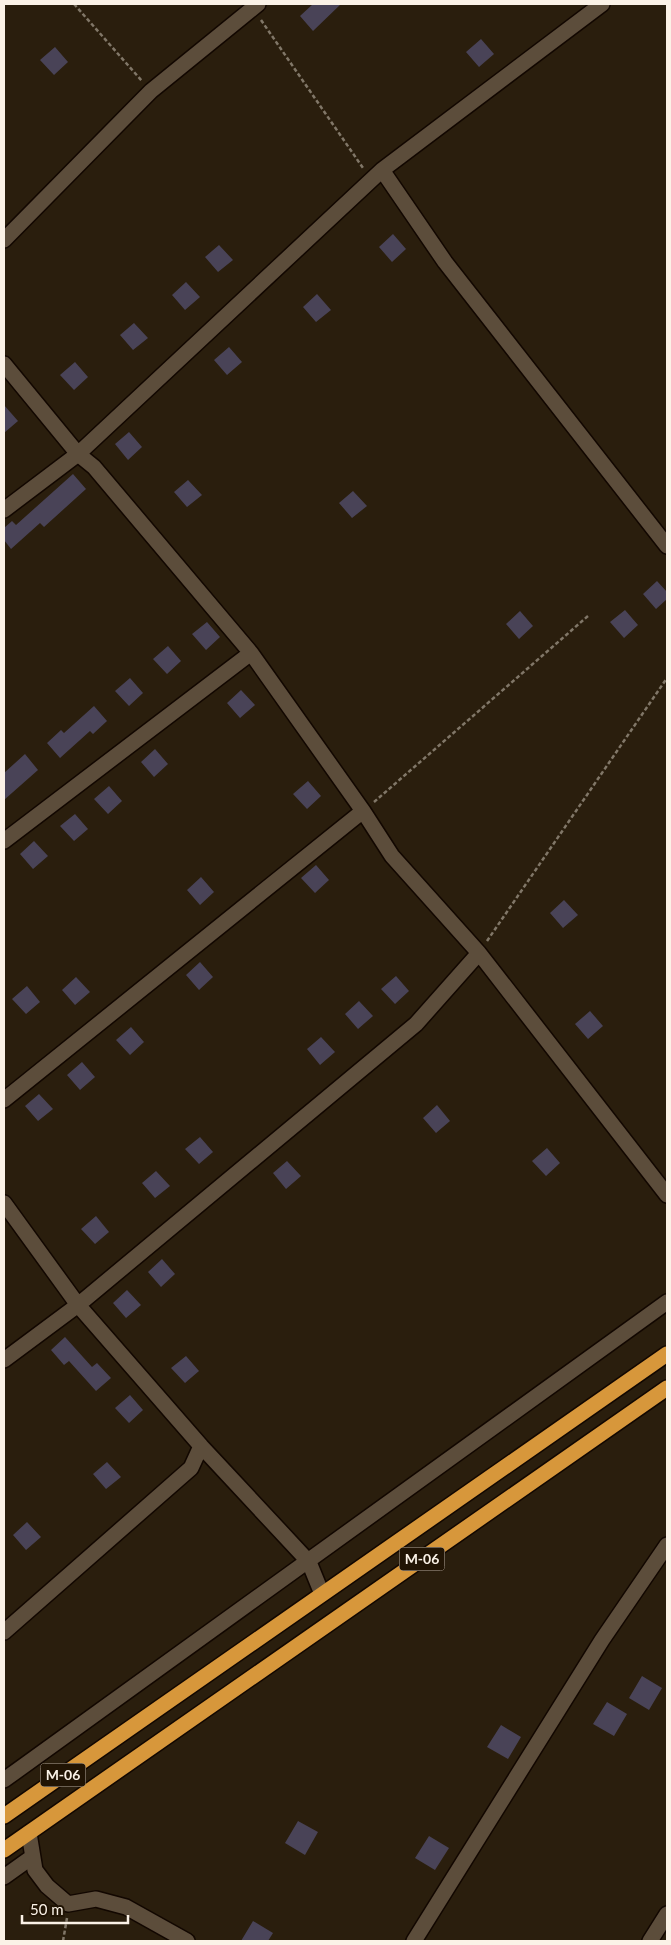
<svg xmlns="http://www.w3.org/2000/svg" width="671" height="1945" viewBox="0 0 671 1945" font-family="Lato,sans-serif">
<rect width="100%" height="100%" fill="#2a1e0d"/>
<path fill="#494357" d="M 313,4 L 341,4 L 313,31 L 300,16 Z
M 481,39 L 494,54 L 479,67 L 466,52 Z
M 55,47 L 68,62 L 54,75 L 40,60 Z
M 393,234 L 406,249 L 392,262 L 379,247 Z
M 219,245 L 233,260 L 218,272 L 205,257 Z
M 186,282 L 200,297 L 185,310 L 172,295 Z
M 317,294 L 331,310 L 316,322 L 303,307 Z
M 134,323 L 148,338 L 133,350 L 120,335 Z
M 229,347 L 242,362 L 227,375 L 214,360 Z
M 75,362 L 88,377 L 74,390 L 60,375 Z
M 4,405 L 18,421 L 4,433 Z
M 129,432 L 142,447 L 128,460 L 115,444 Z
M 73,474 L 86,489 L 44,527 L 40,523 L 11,549 L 4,540 L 4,528 L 12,521 L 16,525 Z
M 188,480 L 202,495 L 187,507 L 174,492 Z
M 353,491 L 367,506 L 352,518 L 339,503 Z
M 657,581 L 667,592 L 667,599 L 656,609 L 643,594 Z
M 625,610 L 638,625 L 624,638 L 610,622 Z
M 520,611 L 533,626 L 519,639 L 506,624 Z
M 207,622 L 220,637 L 206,650 L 192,634 Z
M 168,646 L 181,661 L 167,674 L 153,659 Z
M 130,678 L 143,693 L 129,706 L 115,691 Z
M 241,690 L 255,705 L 240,718 L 227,703 Z
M 94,706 L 107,721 L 93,734 L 90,731 L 60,758 L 47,743 L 61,730 L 64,733 Z
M 155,749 L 168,764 L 154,777 L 141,762 Z
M 25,754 L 38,770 L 4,800 L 4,773 Z
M 308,781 L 321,796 L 307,809 L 293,794 Z
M 109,786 L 122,801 L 108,814 L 94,799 Z
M 75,814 L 88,829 L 74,841 L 60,826 Z
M 34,841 L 48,856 L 33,869 L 20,854 Z
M 316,865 L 329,880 L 315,893 L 301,878 Z
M 201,877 L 214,892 L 200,905 L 187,890 Z
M 564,900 L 578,915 L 563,928 L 550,913 Z
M 200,962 L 213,977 L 199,990 L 186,975 Z
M 396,976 L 409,991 L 395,1004 L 381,989 Z
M 76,977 L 90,992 L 75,1005 L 62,990 Z
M 27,986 L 40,1002 L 26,1014 L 12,999 Z
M 359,1001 L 373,1016 L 358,1029 L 345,1014 Z
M 590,1011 L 603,1026 L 588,1039 L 575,1024 Z
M 131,1027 L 144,1042 L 130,1055 L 116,1040 Z
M 321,1037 L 335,1052 L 320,1065 L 307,1049 Z
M 82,1062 L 95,1077 L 80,1090 L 67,1075 Z
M 39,1094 L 53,1109 L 38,1121 L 25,1106 Z
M 437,1105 L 450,1121 L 436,1133 L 423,1118 Z
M 200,1137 L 213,1152 L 199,1164 L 185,1149 Z
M 547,1148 L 560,1163 L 546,1176 L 532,1161 Z
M 287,1161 L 301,1176 L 286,1189 L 273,1173 Z
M 156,1171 L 170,1186 L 155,1198 L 142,1183 Z
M 96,1216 L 109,1232 L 95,1244 L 81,1229 Z
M 162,1259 L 175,1274 L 161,1287 L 148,1272 Z
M 127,1290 L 141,1305 L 126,1318 L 113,1303 Z
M 65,1337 L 92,1367 L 97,1363 L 111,1378 L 96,1391 L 69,1361 L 64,1365 L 51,1350 Z
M 186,1356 L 199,1371 L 185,1383 L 171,1368 Z
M 130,1395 L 143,1410 L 129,1423 L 115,1408 Z
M 107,1462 L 121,1477 L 106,1489 L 93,1474 Z
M 27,1522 L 41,1537 L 26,1550 L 13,1535 Z
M 642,1676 L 662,1688 L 649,1710 L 629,1698 Z
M 607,1702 L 627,1714 L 614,1736 L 593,1724 Z
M 501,1725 L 521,1737 L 508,1759 L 487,1747 Z
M 298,1821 L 318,1832 L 305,1855 L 285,1843 Z
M 429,1836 L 449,1848 L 435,1870 L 415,1858 Z
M 253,1921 L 273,1933 L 268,1941 L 241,1941 Z"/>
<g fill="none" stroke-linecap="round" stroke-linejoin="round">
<defs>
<path id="minor" d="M 382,170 L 445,262 L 667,546
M 4,240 L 151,91 L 258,4
M 4,364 L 78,454 L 94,467 L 251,653 L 363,811 L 392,856 L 479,953 L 667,1195
M 4,510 L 78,454 L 382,170 L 602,4
M 4,841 L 251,653
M 4,1100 L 363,811
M 4,1203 L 78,1305 L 201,1446 L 191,1468 L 4,1632
M 4,1360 L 78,1305 L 416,1024 L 479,953
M 201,1446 L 309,1562 L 322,1594
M 4,1780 L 667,1302
M 29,1833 L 35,1870 L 47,1886 L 68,1904 L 96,1899 L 126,1907 L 187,1941
M 4,1877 L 32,1857
M 414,1941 L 602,1640 L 667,1545
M 650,1941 L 667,1914"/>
<path id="highway" d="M 4,1816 L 667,1354
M 4,1850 L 667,1388"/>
</defs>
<use href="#minor" stroke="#120700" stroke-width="18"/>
<use href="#highway" stroke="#120700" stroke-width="18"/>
<path stroke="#817768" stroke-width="2.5" stroke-dasharray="4 2.5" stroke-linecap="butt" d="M 74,4 L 142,81
M 261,20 L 363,168
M 374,802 L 588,616
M 487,941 L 667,678
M 63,1941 L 67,1918"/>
<use href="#minor" stroke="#5c4d3b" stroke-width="15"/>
<use href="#highway" stroke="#d7973b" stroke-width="15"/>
</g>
<g text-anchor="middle" stroke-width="4.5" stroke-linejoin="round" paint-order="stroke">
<g fill="#211404" stroke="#baafa3" stroke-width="1">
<rect x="399.5" y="1547.5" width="45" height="23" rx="4"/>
<rect x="40.5" y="1763.5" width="45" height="23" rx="4"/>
</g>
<g font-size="14" font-weight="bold" fill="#fbf2e7">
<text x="422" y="1564">М-06</text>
<text x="63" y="1780">М-06</text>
</g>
</g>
<rect width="671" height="1945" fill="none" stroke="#fbf2e7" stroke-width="10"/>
<path d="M22 1915v8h106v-8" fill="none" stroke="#fbf2e7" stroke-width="2.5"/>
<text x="30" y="1915" font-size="15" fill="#fbf2e7" stroke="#211404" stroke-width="4" paint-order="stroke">50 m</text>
</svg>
